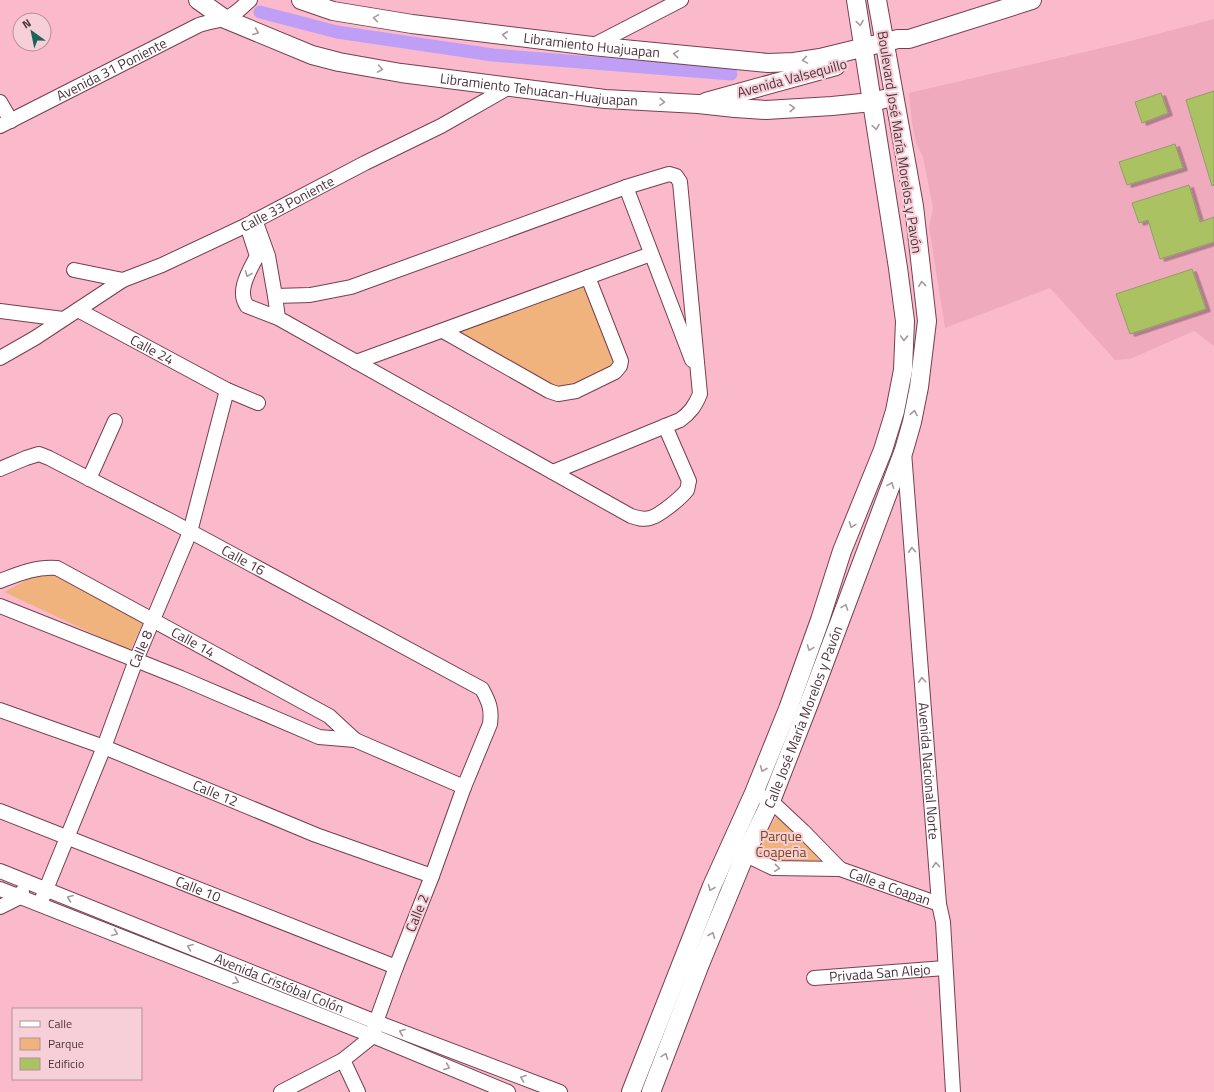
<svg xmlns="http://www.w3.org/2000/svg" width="1214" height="1092" viewBox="0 0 1214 1092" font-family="'Titillium Web',sans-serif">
<defs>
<filter id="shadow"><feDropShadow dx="4.5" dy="2.5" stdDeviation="0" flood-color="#0004"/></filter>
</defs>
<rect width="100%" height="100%" fill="#fbbacb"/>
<path fill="#f0aabe" d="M 1214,19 L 1214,346 L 1194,331 L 1130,359 L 1115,360 L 1050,288 L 945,328 L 929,227 L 933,208 L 923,157 L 916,143 L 912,123 L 909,93 L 1123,43 Z"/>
<path fill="#f0b37e" d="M 586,283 L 616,365 L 557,391 L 455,333 Z
M 47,569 L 144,620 L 130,651 L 4,592 Z
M 776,817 L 799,835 L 821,862 L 776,862 L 756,851 Z"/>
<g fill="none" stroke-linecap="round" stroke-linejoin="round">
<path stroke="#bf9ff5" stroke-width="13" d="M 260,12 L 337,32 L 493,55 L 731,74"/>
</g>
<path fill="#aac262" stroke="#909f68" filter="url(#shadow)" d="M 1214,91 L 1214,185 L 1212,186 L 1186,100 Z
M 1161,93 L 1168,113 L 1142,123 L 1135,102 Z
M 1175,144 L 1183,168 L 1127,185 L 1119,162 Z
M 1189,185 L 1200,222 L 1214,217 L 1214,242 L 1160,259 L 1148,220 L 1139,223 L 1132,203 Z
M 1192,269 L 1206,309 L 1130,334 L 1116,294 Z"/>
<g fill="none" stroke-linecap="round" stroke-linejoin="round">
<defs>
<g id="minor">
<path d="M 592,46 L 681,0"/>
<path d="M 0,102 L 11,121"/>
<path id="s1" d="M 0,126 L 199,25 C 208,22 216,21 224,19 C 234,16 242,7 250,0"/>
<path d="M 626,187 L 692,360"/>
<path d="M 255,220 L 268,256 L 275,296 L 278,318"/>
<path d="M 247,225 L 257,256 C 250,270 236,291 247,306 L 278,318 L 631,516 C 637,518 643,520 650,518 C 659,516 681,498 687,490 C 688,487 688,484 689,481 L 665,426"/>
<path d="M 74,270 L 123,280"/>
<path d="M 275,296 L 310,295 L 351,287 L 626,187 L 669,174 L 676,176 L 680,182 L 700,394 C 695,406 690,413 680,420 L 553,472"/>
<path id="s2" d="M 78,310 L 227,390 L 258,403"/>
<path d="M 0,311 L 63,319"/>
<path d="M 443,331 L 549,391 L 558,394 L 576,391 L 615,372 L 620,366 L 621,361 L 588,277"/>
<path id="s3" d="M 0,358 L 35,338 L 123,280 L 162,265 L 247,225 L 365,163 L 441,126 L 511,86"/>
<path d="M 356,362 L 651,254"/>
<path id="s4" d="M 904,452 L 939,904 L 943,922 L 953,1092"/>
<path id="s5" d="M 0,469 L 26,458 L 39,454 L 49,458 L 169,520 L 482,689 C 489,702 492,709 490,724 L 464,787 L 432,876 L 396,967 L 376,1022 L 373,1036 L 343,1060 L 281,1092"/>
<path d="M 89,479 L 115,421"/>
<path id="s6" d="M 0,581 C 18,574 37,566 57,568 L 329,716 L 355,740"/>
<path d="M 0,606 L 181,678 L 319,737 L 355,740 L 464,787"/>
<path id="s7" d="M 0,710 L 104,747 L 316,835 L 432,876"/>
<path d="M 754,793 L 771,801 L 803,831 L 840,869"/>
<path id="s8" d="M 0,811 L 396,967"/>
<path id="s9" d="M 736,850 L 773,868 L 840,869 L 939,904"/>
<path id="s10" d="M 0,871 L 376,1022 L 560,1092"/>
<path d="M 0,889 L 373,1036 L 508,1092"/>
<path id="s11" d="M 40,904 L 104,747 L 136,660 L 190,532 L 227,390"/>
<path d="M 0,907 L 20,897 L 22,892"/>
<path id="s12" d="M 814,978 L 945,968"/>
<path d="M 343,1060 L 358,1092"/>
</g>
<g id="major">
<path id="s13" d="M 198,0 L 225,19 L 312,55 L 339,62 L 401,73 L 605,99 L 698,104 L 735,108 L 766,110 L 832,106 L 872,102 L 884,99"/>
<path id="s14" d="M 301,0 L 333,11 L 412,24 L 592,46 L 768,63 L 794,62 L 820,58 L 898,39 L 909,39 L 1032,0"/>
<path d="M 706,102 L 836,66"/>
<path d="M 631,1092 L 712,886 L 754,793 L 788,709 L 820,620 L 842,551 L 883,450 L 895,411 L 903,370 L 905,321 L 898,268 L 856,0"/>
<path id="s15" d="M 651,1092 L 700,964 L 745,855 L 771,801 L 810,701 L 904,450 L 912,422 L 919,387 L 927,321 L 914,206 L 877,0"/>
</g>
</defs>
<use href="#minor" stroke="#753f50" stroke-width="16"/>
<use href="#major" stroke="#753f50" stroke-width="20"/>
<use href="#minor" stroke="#fff" stroke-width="14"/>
<use href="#major" stroke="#fff" stroke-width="18"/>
</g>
<defs><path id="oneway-chevron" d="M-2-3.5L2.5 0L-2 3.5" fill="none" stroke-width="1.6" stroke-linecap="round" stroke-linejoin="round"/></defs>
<g stroke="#a6999d">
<use href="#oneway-chevron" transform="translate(376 18) rotate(-171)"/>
<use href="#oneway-chevron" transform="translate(860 23) rotate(81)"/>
<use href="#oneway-chevron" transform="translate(256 32) rotate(23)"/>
<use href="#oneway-chevron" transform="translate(505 35) rotate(-173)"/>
<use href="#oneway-chevron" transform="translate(676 54) rotate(-175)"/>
<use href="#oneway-chevron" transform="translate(805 60) rotate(171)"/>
<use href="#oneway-chevron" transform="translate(380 69) rotate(10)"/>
<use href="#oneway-chevron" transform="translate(662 102) rotate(3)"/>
<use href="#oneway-chevron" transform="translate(792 108) rotate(-3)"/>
<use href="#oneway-chevron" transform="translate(876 127) rotate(81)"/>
<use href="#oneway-chevron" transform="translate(248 274) rotate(112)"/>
<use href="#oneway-chevron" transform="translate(922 284) rotate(-96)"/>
<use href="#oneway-chevron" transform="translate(904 338) rotate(92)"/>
<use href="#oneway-chevron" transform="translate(914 413) rotate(-80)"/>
<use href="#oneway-chevron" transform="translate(891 485) rotate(-69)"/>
<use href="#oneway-chevron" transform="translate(852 525) rotate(111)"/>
<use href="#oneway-chevron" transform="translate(912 550) rotate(-94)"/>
<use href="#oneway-chevron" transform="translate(845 607) rotate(-70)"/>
<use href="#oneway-chevron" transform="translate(810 648) rotate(110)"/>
<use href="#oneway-chevron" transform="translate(922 680) rotate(-94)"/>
<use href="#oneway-chevron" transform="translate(763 769) rotate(112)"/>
<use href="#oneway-chevron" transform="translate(936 865) rotate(-94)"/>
<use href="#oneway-chevron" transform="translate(777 868) rotate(5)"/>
<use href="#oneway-chevron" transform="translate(711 888) rotate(112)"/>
<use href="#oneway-chevron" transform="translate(70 898) rotate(-158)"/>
<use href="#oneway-chevron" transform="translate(115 933) rotate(22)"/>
<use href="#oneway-chevron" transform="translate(712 935) rotate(-68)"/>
<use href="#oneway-chevron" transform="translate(190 947) rotate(-158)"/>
<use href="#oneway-chevron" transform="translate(236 981) rotate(22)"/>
<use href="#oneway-chevron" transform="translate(402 1032) rotate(-158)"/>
<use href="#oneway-chevron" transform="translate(665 1056) rotate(-69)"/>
<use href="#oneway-chevron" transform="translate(447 1067) rotate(23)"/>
<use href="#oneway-chevron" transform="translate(523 1078) rotate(-160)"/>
</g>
<g text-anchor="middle" stroke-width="4" stroke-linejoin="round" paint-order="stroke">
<g font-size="14" fill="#4d333b" stroke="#f7cfd9">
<text dy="5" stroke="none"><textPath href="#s14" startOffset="295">Libramiento Huajuapan</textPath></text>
<text dy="5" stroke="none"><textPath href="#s1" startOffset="125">Avenida 31 Poniente</textPath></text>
<text transform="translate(792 78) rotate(-15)" y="5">Avenida Valsequillo</text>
<text dy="5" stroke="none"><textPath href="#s13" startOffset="357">Libramiento Tehuacan-Huajuapan</textPath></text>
<text transform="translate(900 142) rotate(81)" y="5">Boulevard José María Morelos y Pavón</text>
<text dy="5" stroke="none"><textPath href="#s3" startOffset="327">Calle 33 Poniente</textPath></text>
<text dy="5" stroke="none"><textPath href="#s2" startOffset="84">Calle 24</textPath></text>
<text dy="5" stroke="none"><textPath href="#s5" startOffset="272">Calle 16</textPath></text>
<text dy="5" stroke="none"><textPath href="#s6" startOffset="214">Calle 14</textPath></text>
<text dy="5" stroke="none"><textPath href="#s11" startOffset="274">Calle 8</textPath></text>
<text dy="5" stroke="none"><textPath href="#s15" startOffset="405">Calle José María Morelos y Pavón</textPath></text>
<text dy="5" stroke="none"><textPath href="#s4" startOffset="320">Avenida Nacional Norte</textPath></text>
<text dy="5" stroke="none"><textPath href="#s7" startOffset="231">Calle 12</textPath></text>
<text dy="5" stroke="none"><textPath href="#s9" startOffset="161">Calle a Coapan</textPath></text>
<text dy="5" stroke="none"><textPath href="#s8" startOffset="213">Calle 10</textPath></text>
<text transform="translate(417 913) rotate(-68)" y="5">Calle 2</text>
<text dy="5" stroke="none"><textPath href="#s12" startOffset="66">Privada San Alejo</textPath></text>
<text dy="5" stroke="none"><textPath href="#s10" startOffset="301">Avenida Cristóbal Colón</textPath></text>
</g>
<g font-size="14" fill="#7b4917" stroke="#f7cfd9">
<text x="781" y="841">Parque<tspan x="781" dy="16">Coapeña</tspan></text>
</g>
</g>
<rect x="12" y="1008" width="130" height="72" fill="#f7cfd9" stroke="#b3919a"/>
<rect x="20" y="1021" width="20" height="6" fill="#ffffff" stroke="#b3919a"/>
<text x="48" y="1028" font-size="12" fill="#4d333b">Calle</text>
<rect x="20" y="1038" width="20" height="12" fill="#f0b37e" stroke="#b3919a"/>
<text x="48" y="1048" font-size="12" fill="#4d333b">Parque</text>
<rect x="20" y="1058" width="20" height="12" fill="#aac262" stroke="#b3919a"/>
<text x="48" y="1068" font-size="12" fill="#4d333b">Edificio</text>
<g transform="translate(32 32) rotate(327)"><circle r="19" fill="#f7cfd9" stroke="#b3919a"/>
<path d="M0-3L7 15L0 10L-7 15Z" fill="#1c6459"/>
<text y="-6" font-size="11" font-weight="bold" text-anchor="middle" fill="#4d333b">N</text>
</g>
</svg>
